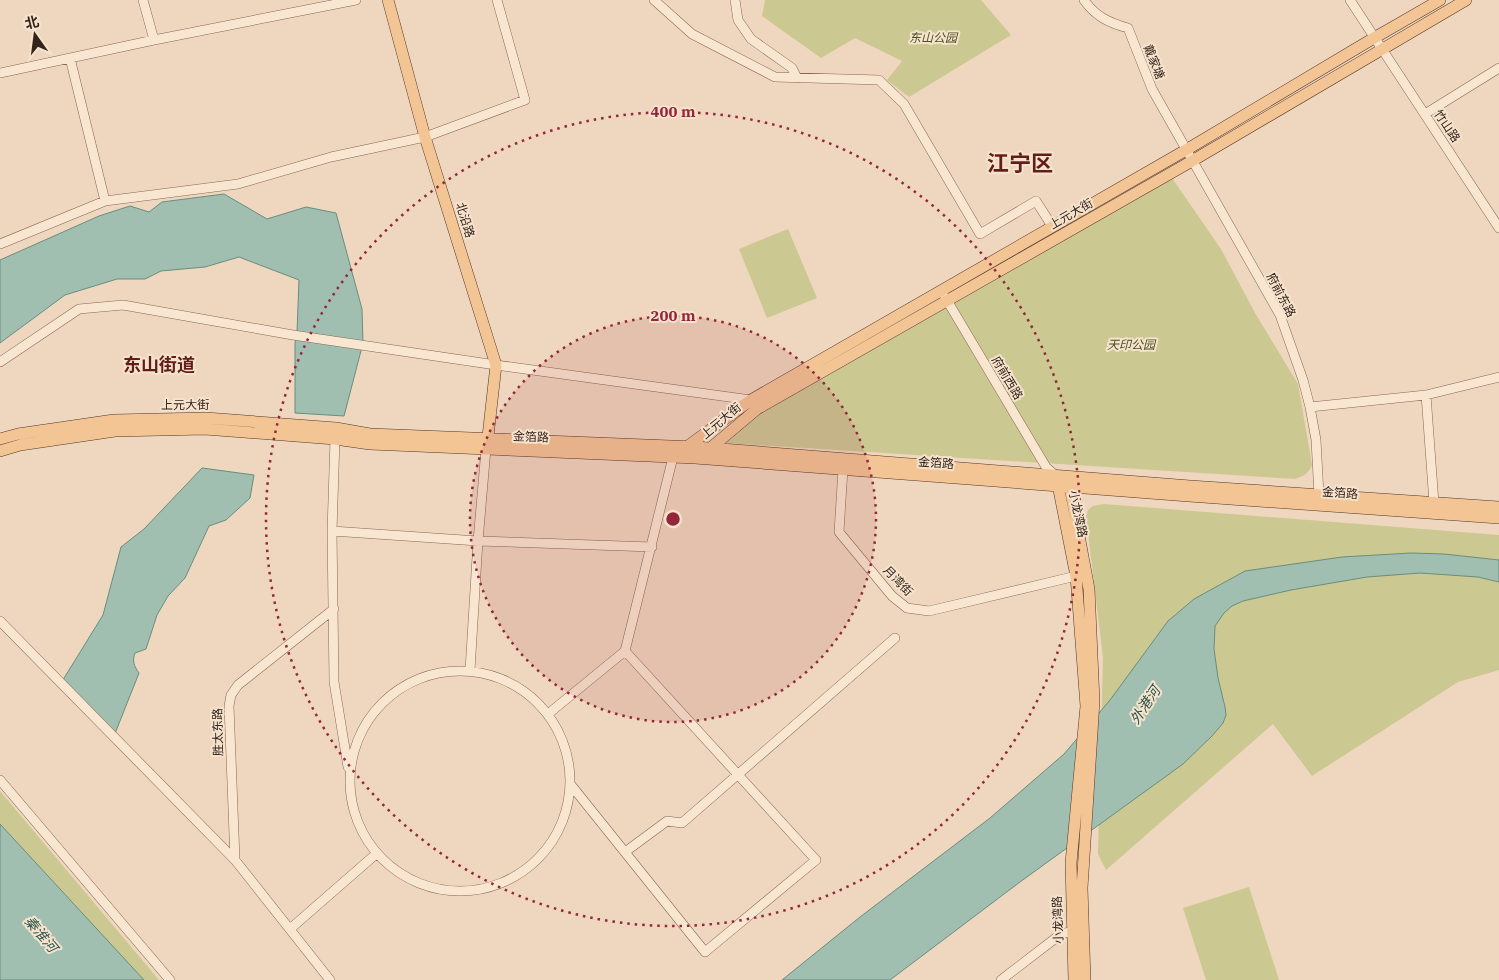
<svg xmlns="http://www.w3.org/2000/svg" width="1499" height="980" viewBox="0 0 1499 980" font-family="'IBM Plex Serif','Noto Sans SC',serif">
<rect width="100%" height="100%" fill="#eed7be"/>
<path fill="#ccc892" d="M 765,0 L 981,0 L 1011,35 L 909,97 L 887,80 L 902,61 L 855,38 L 821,58 L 762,16 Z
M 1172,178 L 1221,249 L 1255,313 L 1298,384 L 1312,465 C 1308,474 1304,476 1295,479 L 726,443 L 760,413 Z
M 788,229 L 817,298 L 767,318 L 739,249 Z
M 1104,504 L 1499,535 L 1499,670 L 1458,682 L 1312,776 L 1273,724 L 1106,870 L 1098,854 L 1103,657 L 1086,517 L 1088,510 L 1093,506 Z
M 0,791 L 159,980 L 0,980 Z
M 1249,887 L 1279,980 L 1206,980 L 1183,908 Z"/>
<path fill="#a1bfb1" stroke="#698d7d" d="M 224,194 L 267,219 L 306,207 L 336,213 L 362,309 L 363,343 L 344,416 L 295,413 L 295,343 L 297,332 L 299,280 L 239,257 L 205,267 L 161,271 L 145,279 L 117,279 L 65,295 L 0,343 L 0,260 L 99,216 L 130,206 L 149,212 L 162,202 Z
M 202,468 L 254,475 L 250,498 L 226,520 L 209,526 L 185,578 L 168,596 L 157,615 L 146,649 L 135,653 C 132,661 134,666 139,673 L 114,736 L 61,683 L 103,615 L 121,547 L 144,529 Z
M 1411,553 L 1444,554 L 1499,560 L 1499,582 L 1478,577 L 1420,573 L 1367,577 L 1291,590 L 1243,601 L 1232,606 L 1224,613 L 1215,626 L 1214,649 L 1218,678 L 1225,707 L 1226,715 L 1223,723 L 1212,736 L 1183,764 L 1020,882 L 890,980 L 782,980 L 860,917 L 990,818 L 1064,754 L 1110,700 L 1168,621 L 1194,599 L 1245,571 L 1342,557 Z
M 0,824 L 144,980 L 0,980 Z"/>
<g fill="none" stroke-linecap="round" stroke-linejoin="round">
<defs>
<path id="minor" d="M 143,0 L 154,40
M 654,0 L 692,34 L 775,77 L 879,80 L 904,104 L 980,234 L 1036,201 L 1052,226
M 735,0 L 738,20 L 751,39 L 792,68 L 797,78
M 1084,0 C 1095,16 1109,23 1128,28 L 1152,89 L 1280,315 L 1303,380 L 1310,407 L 1316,440 L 1319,495
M 1350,0 L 1499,228
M 70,58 L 105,201 L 238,184 L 331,157 L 425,137 L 525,100 L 497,0
M 0,73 L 154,40 L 356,0
M 1425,114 L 1499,68
M 0,244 L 105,201
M 945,297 L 1046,467 L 1056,476
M 0,362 L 79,309 L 123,305 L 293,335 L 496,365 L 751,400
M 1426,395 L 1434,503
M 1310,407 L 1426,395 L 1499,377
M 335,439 L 332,531 L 334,682 L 348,767
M 843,469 L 839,532 L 892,596 L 907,608 L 929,611 L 1076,576
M 332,531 L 478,541 L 652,547
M 0,621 L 235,860 L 330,980
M 470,670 L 478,541 L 486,449
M350 781a110 110 0 1 1 220 0a110 110 0 1 1-220 0Z
M 548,714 L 625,651 L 673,457
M 0,780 L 170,980
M 571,785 L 705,952 L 816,860 L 625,651
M 625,852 L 667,821 L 682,823 L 895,638
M 235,860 L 229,706 L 231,695 L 238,685 L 334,609
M 290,929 L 376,854
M 1001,980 L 1061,934 L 1073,931 L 1078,931"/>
<path id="major" d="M 388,0 L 425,137 L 496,365 L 487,445
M 0,439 L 18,434 L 114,420 L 206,418 L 336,428 L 370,434 L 696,447 L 1190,486 L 1499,507
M 685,448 L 751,400 L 1186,150 L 1374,38 L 1440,0
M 0,451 L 20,445 L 115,431 L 205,429 L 335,439 L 370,444 L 695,458 L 1189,496 L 1499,518
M 707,451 L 757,409 L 1192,161 L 1466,0
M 1057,480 L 1076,576 L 1086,706 L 1071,863 L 1074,980
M 1065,483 L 1070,487 L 1089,589 L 1094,701 L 1082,888 L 1085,980"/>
</defs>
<use href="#minor" stroke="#866756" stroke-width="10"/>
<use href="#major" stroke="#53372b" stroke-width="12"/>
<use href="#minor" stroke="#f9e6d0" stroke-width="9"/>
<use href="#major" stroke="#f3c494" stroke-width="11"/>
</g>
<circle cx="673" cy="519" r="203" fill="#95263a" fill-opacity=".12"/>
<g fill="none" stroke="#95263a" stroke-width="2.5" stroke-dasharray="2.5 5">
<circle cx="673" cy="519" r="203"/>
<circle cx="673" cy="519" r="407"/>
</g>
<g text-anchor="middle" stroke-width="4" stroke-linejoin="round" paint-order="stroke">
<g font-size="12" font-style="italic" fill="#4e5222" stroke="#f5e3cd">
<text x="933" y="42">东山公园</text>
<text x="1131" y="349">天印公园</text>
</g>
<g font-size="12" fill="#35231b" stroke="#f5e3cd">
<text transform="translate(1154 62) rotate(68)" y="4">戴家塘</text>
<text transform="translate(1447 126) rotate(56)" y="4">竹山路</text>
<text transform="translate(1071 214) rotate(-30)" y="4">上元大街</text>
<text transform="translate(465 220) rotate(73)" y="4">北沿路</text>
<text transform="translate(1281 295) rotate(62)" y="4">府前东路</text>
<text transform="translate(1007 378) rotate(59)" y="4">府前西路</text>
<text x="185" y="409">上元大街</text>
<text transform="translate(721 421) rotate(-40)" y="4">上元大街</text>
<text transform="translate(531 437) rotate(2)" y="4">金箔路</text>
<text transform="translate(936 463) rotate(4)" y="4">金箔路</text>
<text transform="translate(1340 493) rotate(4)" y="4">金箔路</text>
<text transform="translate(1078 514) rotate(78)" y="4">小龙湾路</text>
<text transform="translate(898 581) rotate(46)" y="4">月湾街</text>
<text transform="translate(218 732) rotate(-91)" y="4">胜太东路</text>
<text transform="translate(1058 920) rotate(-92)" y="4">小龙湾路</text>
</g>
<g font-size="14" font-style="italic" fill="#2a554b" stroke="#f5e3cd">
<text transform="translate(1145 705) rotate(-56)" y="5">外港河</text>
<text transform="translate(41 934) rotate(50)" y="5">秦淮河</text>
</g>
<g font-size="18" font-weight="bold" fill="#621d1a" stroke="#f5e3cd">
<text x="159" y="371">东山街道</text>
</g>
<g font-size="22" font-weight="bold" fill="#621d1a" stroke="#f5e3cd">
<text x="1020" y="171">江宁区</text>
</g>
</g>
<circle cx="673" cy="519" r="8" fill="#95263a" stroke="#f5e3cd" stroke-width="2.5"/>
<g font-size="15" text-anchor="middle" font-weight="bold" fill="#95263a" stroke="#f5e3cd" stroke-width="4" stroke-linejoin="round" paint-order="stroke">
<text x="673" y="117">400 m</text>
<text x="673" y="321">200 m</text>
</g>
<g transform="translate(35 35) rotate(346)" stroke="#f5e3cd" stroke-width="4" paint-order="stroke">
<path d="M0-4L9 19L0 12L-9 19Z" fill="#35231b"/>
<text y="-8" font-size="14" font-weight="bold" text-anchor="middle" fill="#35231b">北</text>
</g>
</svg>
